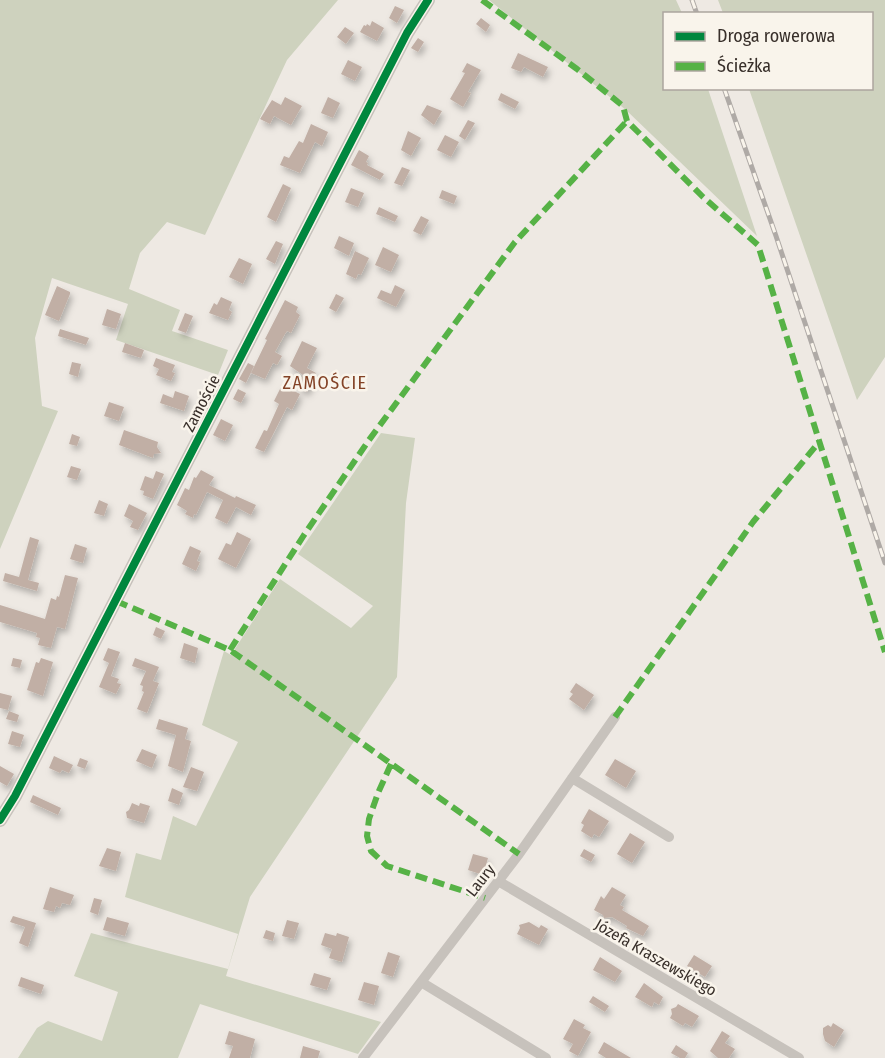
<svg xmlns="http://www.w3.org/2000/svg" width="885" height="1058" viewBox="0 0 885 1058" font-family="'Fira Sans Condensed',sans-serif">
<defs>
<filter id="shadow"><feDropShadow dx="2.5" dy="4.5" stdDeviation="3" flood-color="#0004"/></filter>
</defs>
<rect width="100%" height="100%" fill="#eee9e3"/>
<path fill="#ced2be" d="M 0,0 L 338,0 L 287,60 L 205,235 L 167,222 L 140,253 L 129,289 L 180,310 L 172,331 L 228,350 L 218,375 L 116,340 L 128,304 L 52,278 L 35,338 L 42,406 L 58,411 L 0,549 Z
M 489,0 L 676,0 L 682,13 L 664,14 L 664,88 L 708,89 L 757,236 L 626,110 Z
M 718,0 L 885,0 L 885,357 L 857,400 L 749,89 L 872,88 L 872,14 L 723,13 Z
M 381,433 L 415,438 L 406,503 L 397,677 L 250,897 L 226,976 L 381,1022 L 358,1054 L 200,1004 L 178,1058 L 18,1058 L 37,1028 L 48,1021 L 102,1041 L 118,992 L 74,976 L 91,933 L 228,969 L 238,934 L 125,897 L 136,853 L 161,860 L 173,816 L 196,826 L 238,742 L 202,725 L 224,651 L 231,655 L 280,579 L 351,628 L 373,606 L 298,554 Z"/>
<path fill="#c1afa5" filter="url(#shadow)" d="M 395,6 L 404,10 L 397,23 L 389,18 Z
M 481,18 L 490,25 L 486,32 L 476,24 Z
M 372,21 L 384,28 L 377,41 L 360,32 L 364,25 L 366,26 L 367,24 L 370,26 Z
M 345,27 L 354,33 L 346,44 L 337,37 Z
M 418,38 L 424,42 L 418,52 L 411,48 Z
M 518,53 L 548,67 L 543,77 L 524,67 L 521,72 L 511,68 Z
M 348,60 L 362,67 L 355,81 L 341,74 Z
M 467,63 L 481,70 L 468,92 L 471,93 L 463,107 L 450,99 L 465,73 L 462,72 Z
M 501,93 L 519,102 L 515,109 L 498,100 Z
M 285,97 L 302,106 L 291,125 L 274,116 L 270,124 L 260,119 L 272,100 L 281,105 Z
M 328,97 L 340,103 L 333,118 L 321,113 Z
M 427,105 L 442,111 L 434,125 L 421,115 Z
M 468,120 L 475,123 L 465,140 L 459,136 Z
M 311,124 L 328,132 L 322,146 L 315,142 L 300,173 L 280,165 L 284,156 L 289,158 L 299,141 L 303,143 Z
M 408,131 L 421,138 L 411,156 L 401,150 Z
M 445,135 L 459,142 L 451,157 L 437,150 Z
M 359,150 L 369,156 L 366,162 L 368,163 L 367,165 L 384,174 L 380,180 L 351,165 Z
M 402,167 L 410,170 L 402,186 L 394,183 Z
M 283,184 L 291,188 L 276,222 L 267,217 Z
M 351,188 L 364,193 L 358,207 L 345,202 Z
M 442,190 L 457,196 L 454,204 L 439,198 Z
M 379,207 L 398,216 L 395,222 L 376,214 Z
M 421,216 L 429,220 L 421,235 L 413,231 Z
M 339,236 L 354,243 L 349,256 L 334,248 Z
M 276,241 L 283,244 L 275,264 L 266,259 Z
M 383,247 L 399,255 L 391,272 L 375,265 Z
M 355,251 L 369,258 L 361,275 L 358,274 L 356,279 L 346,274 Z
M 239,258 L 252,264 L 243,284 L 229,277 Z
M 395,285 L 405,290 L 396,307 L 377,298 L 381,290 L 391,294 Z
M 57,286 L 70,292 L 70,294 L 59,321 L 45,315 Z
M 336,294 L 344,298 L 336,312 L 329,308 Z
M 221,297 L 232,302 L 229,310 L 232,312 L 228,320 L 209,313 L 214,303 L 217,305 Z
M 285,300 L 298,307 L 296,312 L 300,315 L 291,333 L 287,331 L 285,334 L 275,352 L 282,356 L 277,365 L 273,363 L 265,379 L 251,373 L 267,340 L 265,339 Z
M 107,309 L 121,314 L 116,329 L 102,325 Z
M 185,313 L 193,316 L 186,333 L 178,330 Z
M 60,329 L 89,338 L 86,345 L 58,336 Z
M 302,341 L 317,348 L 307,368 L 316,373 L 307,392 L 298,387 L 303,375 L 290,366 Z
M 125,343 L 144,350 L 141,358 L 122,352 Z
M 156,358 L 175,365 L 172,372 L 175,373 L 171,381 L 156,375 L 159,369 L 153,366 Z
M 72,362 L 81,364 L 78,377 L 69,374 Z
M 248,363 L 254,366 L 246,383 L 239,379 Z
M 282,385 L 300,394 L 292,410 L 287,407 L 264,452 L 255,448 L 264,430 L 267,431 L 279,404 L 274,401 Z
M 238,389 L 246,393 L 241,403 L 233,399 Z
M 175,391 L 189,396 L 184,411 L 160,403 L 163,394 L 173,398 Z
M 109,402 L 124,407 L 119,421 L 104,416 Z
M 221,419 L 233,425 L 225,441 L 213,435 Z
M 124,430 L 158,442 L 157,447 L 161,453 L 154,454 L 153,458 L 119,445 Z
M 72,434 L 80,437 L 77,446 L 69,444 Z
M 71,466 L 81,469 L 77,480 L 67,477 Z
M 201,470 L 214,477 L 209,485 L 235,498 L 236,496 L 256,505 L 251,515 L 236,507 L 227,524 L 215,518 L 223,500 L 207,492 L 196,515 L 194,514 L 193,518 L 185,514 L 187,511 L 177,505 L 185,488 L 189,490 L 194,477 L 196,478 Z
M 156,471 L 164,474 L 153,499 L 143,495 L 144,491 L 140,490 L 145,476 L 153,479 Z
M 99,500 L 108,504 L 104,516 L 94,513 Z
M 129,504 L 147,513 L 138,530 L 130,527 L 133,521 L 124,516 Z
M 237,532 L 251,539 L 236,568 L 218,559 L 226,543 L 231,545 Z
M 30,537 L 39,540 L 28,580 L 39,583 L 37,591 L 3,581 L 5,573 L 19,577 Z
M 75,544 L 87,548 L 83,563 L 70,559 Z
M 190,546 L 201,551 L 197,561 L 200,562 L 196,571 L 182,564 Z
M 65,575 L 78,578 L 65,629 L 57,627 L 51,648 L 38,645 L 40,638 L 36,637 L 37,633 L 0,622 L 0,605 L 45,619 L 51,598 L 56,600 L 57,596 L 59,597 Z
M 156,627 L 165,631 L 161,639 L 153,635 Z
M 184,643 L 198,648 L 195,663 L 180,658 Z
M 108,648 L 120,652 L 111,676 L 119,679 L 117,683 L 121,684 L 116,694 L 99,687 L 109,663 L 103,660 Z
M 13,658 L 22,660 L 20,668 L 11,666 Z
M 41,658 L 53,662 L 43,696 L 27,690 L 36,662 L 39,663 Z
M 135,658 L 159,667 L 153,681 L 159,683 L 147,713 L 137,709 L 144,692 L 142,691 L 143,686 L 140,685 L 146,671 L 132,666 Z
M 576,683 L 594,695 L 584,710 L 569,699 L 573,694 L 570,692 Z
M 0,693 L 12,696 L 8,710 L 0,708 Z
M 9,711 L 19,715 L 17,722 L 6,719 Z
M 159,719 L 188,728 L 185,739 L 191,741 L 183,772 L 168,766 L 176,735 L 156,729 Z
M 12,731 L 24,735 L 20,747 L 8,744 Z
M 142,749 L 157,755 L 152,768 L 136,761 Z
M 54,756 L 73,765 L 69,773 L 62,770 L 60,773 L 49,768 Z
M 80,758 L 88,761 L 85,769 L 77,766 Z
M 615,759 L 636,771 L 626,788 L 605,775 Z
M 0,766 L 14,774 L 7,786 L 0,782 Z
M 191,767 L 204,772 L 197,791 L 183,787 Z
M 172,788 L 183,793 L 179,805 L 168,801 Z
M 33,795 L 61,808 L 58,815 L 30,802 Z
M 132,803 L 139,806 L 140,803 L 150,806 L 144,823 L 127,818 L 126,812 L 129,810 Z
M 589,809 L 609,821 L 599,837 L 594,834 L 592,838 L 581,831 L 584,825 L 581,823 Z
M 630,833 L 645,842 L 632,863 L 617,854 Z
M 107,848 L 121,852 L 116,871 L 99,866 Z
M 584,849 L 595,855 L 591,862 L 580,856 Z
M 473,854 L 488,858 L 483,875 L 468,870 Z
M 50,887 L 74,895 L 70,905 L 62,903 L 60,908 L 56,906 L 54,912 L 43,909 Z
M 612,887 L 626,895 L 620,905 L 624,907 L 622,910 L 649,926 L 643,936 L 626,928 L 627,926 L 612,917 L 604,918 L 603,915 L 594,910 L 601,896 L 604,899 Z
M 94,898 L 102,900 L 98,915 L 90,912 Z
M 13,916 L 36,923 L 28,947 L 19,943 L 25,927 L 10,922 Z
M 107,917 L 129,923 L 125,936 L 103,930 Z
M 287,920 L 299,923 L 294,939 L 282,936 Z
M 529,922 L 539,928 L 541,925 L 548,929 L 539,945 L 517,934 L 520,928 L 519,925 Z
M 266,930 L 275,933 L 273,941 L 263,938 Z
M 325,933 L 336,936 L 337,933 L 349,937 L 342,962 L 329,958 L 332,949 L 321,945 Z
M 388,952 L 400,956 L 393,977 L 381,973 Z
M 694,955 L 712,966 L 705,977 L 687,966 Z
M 600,957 L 622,971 L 615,982 L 593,970 Z
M 314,973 L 331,978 L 327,990 L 310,985 Z
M 21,977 L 44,985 L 41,994 L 18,986 Z
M 364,982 L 379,986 L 374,1005 L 358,1000 Z
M 644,983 L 663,997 L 659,1005 L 654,1002 L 652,1007 L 635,997 Z
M 593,996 L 609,1006 L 605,1012 L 589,1002 Z
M 678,1004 L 699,1016 L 692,1027 L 685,1023 L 683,1026 L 670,1018 L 672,1014 L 671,1009 L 676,1007 Z
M 574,1019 L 585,1025 L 583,1028 L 591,1032 L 578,1056 L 569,1051 L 573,1044 L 563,1039 Z
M 833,1023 L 844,1030 L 834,1047 L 825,1041 L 823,1034 L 823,1028 L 828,1025 L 831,1027 Z
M 229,1031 L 255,1039 L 250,1058 L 229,1058 L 233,1046 L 225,1044 Z
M 722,1031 L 730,1036 L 725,1043 L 735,1049 L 729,1058 L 718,1058 L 710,1051 Z
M 604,1042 L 631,1058 L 606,1058 L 598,1053 Z
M 676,1045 L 688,1053 L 685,1058 L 680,1058 L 671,1053 Z
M 303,1046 L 320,1051 L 318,1058 L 300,1058 Z"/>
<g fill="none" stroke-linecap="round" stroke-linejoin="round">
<path stroke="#c7c2bc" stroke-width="10" d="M 572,778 L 669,837
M 498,881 L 799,1058
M 421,982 L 546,1058
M 363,1058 L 519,854 L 615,717"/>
<path stroke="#c7c2bc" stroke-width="14" d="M 0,820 L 15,796 L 407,33 L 428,0"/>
<defs>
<path id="rail" d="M 692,0 L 697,14
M 724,88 L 776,236 L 885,563"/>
</defs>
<use href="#rail" stroke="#afaaa6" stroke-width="5"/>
<use href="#rail" stroke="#f9f4eb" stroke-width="3" stroke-dasharray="9" stroke-linecap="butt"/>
<path stroke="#56b246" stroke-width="6" stroke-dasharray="12 6" stroke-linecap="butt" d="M 482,0 L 577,69 L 623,106 L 627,121 L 703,197 L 758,245 L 885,652
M 116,601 L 230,650 L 519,854
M 230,650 L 304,535 L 369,440 L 515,242 L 627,121
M 615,717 L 753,522 L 820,441
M 391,764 L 378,793 L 369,819 L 367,836 L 371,851 L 387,866 L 485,898"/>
<defs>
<path id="cycleway" d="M 0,820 L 15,796 L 407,33 L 428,0"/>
</defs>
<use href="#cycleway" stroke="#f9f4eb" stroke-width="11"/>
<use href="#cycleway" stroke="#00873e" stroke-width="8"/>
</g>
<g text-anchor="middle" stroke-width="5" stroke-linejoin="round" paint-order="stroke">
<g font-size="16" fill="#382f2a" stroke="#f9f4eb">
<text transform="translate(201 403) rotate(-63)" y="6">Zamoście</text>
<text transform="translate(480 880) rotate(-52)" y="6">Laury</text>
<text transform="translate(656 957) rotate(30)" y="6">Józefa Kraszewskiego</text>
</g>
<g font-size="18" letter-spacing="1.5" fill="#834226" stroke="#f9f4eb">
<text x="325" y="389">ZAMOŚCIE</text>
</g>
</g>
<rect x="663" y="12" width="210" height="78" fill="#f9f4eb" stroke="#aca59e" stroke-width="1.5"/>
<rect x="675" y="32" width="30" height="9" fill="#00873e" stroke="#aca59e" stroke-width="1.5"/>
<text x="717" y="42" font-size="18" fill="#382f2a">Droga rowerowa</text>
<rect x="675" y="62" width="30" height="9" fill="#56b246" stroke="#aca59e" stroke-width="1.5"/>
<text x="717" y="72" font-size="18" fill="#382f2a">Ścieżka</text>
</svg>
